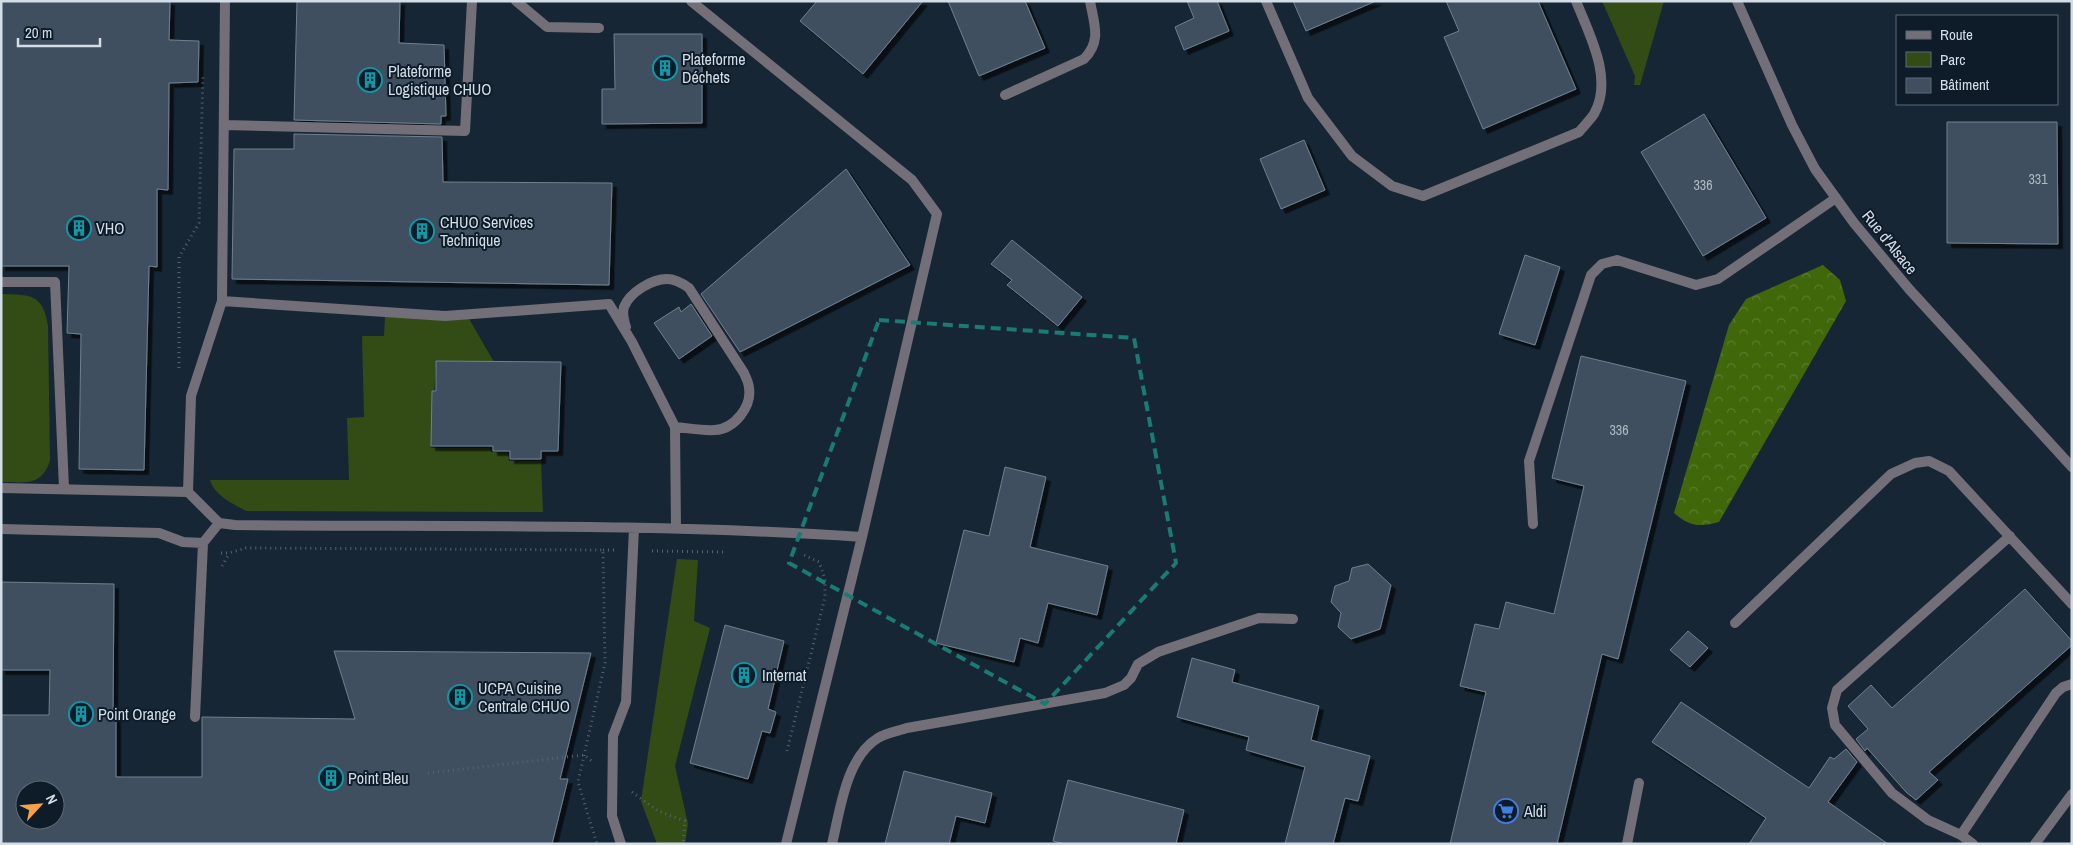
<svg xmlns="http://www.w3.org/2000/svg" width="2073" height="845" viewBox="0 0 2073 845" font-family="'Archivo Narrow',sans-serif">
<defs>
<pattern id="forest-crowns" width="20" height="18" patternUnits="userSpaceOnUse" patternTransform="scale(1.25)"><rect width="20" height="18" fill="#41670b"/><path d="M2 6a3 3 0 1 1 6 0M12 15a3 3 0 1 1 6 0" fill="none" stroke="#5c7c2f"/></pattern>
<filter id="shadow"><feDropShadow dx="4.5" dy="4.5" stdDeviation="0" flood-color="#0009"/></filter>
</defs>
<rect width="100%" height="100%" fill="#172634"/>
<path fill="#334c16" d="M 1602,1 L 1664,1 L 1640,85 L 1634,85 L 1635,76 Z
M 1,294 C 30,295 43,293 48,326 L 50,461 C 41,487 25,482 1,482 Z
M 385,317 L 468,317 L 494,362 L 436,361 L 431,448 L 490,448 L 491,452 L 508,453 L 509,461 L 541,461 L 543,512 L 246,511 C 232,503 215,496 210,480 L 349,480 L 347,418 L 364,417 L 362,336 L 384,336 Z
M 677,559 L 698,560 L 694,621 L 710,628 L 675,766 L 688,824 L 685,844 L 657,844 L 641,801 Z"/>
<path fill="url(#forest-crowns)" d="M 1823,265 L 1840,280 L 1846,301 L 1719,522 C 1700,527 1690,527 1674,513 L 1729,325 L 1746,299 Z"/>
<path fill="#3f4f5f" stroke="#6f8091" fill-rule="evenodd" filter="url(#shadow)" d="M 1,1 L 170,1 L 169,40 L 199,41 L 198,82 L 169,83 L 168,190 L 157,189 L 157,267 L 149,266 L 144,470 L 79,469 L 81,334 L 67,333 L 69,266 L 1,266 Z
M 297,1 L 400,1 L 399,43 L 444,45 L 446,116 L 441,116 L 441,124 L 294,120 Z
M 817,1 L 923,1 L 863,74 L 800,21 Z
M 948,1 L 1025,1 L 1045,48 L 979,76 Z
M 1187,1 L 1217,1 L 1229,31 L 1184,50 L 1175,27 L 1194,18 Z
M 1293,1 L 1376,1 L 1306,31 Z
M 1446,1 L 1538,1 L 1576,89 L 1483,129 L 1444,37 L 1459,31 Z
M 614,34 L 702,34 L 702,123 L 602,124 L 602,89 L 615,89 Z
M 1704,114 L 1766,218 L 1703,256 L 1641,152 Z
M 1947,122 L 2057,122 L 2058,244 L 1947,243 Z
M 294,134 L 442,137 L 443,182 L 612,183 L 609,285 L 232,279 L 234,149 L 294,149 Z
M 1304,140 L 1325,190 L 1281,209 L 1260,159 Z
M 846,169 L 910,265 L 740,352 L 701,294 Z
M 1012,240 L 1082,297 L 1058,326 L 1007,285 L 1012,280 L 991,264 Z
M 1525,255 L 1560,267 L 1535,345 L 1499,334 Z
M 691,304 L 712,336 L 679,359 L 654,323 L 679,307 L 681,312 Z
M 1581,356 L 1686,381 L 1618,659 L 1602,654 L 1557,844 L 1450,844 L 1486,692 L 1460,686 L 1475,624 L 1499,629 L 1506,602 L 1554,614 L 1584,486 L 1552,478 Z
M 436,361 L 561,362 L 558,451 L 541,451 L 541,459 L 510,459 L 510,451 L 493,451 L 493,446 L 431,446 L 432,391 L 436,391 Z
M 1005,467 L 1046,477 L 1030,547 L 1108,566 L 1097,615 L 1048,603 L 1038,643 L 1020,638 L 1014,662 L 936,643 L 964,530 L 989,536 Z
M 1368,564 L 1391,585 L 1380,629 L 1351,639 L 1338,627 L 1341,613 L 1331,602 L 1335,586 L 1349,581 L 1352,568 Z
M 1,582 L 114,584 L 113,712 L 116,713 L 116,777 L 202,777 L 202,717 L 355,719 L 334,651 L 591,653 L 560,779 L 568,779 L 552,844 L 1,844 L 1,715 L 49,715 L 50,670 L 1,670 ZM 25,790 L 55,790 L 55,820 L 25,820 Z
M 2025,589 L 2072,641 L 2072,645 L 1929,772 L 1938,780 L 1916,800 L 1906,792 L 1867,748 L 1865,751 L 1856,739 L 1868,729 L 1848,706 L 1871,685 L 1892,708 Z
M 725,625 L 784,641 L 768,709 L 776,712 L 770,733 L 762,731 L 748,779 L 690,763 Z
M 1688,631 L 1708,648 L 1690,667 L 1670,650 Z
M 1192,658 L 1235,670 L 1232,682 L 1319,706 L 1311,740 L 1370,756 L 1358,801 L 1345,798 L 1333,844 L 1285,844 L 1305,767 L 1246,750 L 1249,737 L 1177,717 Z
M 1681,702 L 1809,788 L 1830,757 L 1834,759 L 1846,749 L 1857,762 L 1828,802 L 1888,844 L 1749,844 L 1766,818 L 1652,742 Z
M 904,771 L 992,793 L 985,823 L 956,816 L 949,844 L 885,844 Z
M 1068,780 L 1184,810 L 1176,844 L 1065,844 L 1053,841 Z"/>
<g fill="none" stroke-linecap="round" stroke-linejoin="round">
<path stroke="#55626f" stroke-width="3" stroke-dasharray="1 4" stroke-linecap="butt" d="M 179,368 L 179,257 L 199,223 L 203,74
M 603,550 L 616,550
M 652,551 L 723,552
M 221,553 L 229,553 L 246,548 L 603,550 L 605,663 L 578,782 L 597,844
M 222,566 L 229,554
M 787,751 L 825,597 L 825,579 L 819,562 L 802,554
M 428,773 L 584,755 L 593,762
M 632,792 L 658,811 L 685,821 L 683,844"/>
<path stroke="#736f78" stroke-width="10" d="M 516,1 L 547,27 L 599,28
M 691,1 L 912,180 L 937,214 L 862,537 L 786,844
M 1266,1 L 1308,98 L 1352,156 L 1392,186 L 1423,196 L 1579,132 C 1584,126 1590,120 1594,114 C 1614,79 1589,34 1576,1
M 1005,95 L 1084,59 C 1102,41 1094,24 1090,1
M 224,125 L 465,131 L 472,1
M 1,282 L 55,282 L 64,488
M 222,301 L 445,316 L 609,304 L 632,342 L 675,427 L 676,528
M 626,327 C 624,321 622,313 624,307 C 630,292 652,279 667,279 C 675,279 682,283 689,288 L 744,373 C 746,378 749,383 749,388 C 752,407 734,429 715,430 C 702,431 688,428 675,427
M 1,488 L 188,492 L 219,523 L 235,525 C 444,527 653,523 862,537
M 188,492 L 191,396 L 222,301 L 225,1
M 1533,524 L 1529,461 L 1591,275 L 1602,264 L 1617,260 L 1696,285 L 1718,279 L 1836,198
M 1,529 L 159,533 L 183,542 L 203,543
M 1735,623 L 1891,474 L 1915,463 L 1929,461 L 1949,471 L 2072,604
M 195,717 L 203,543 L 219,523
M 1961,835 L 2056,693 L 2063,687 L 2072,684
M 621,844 L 612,816 L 613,736 L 626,702 L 634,528
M 832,844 C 840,811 846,757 878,738 C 886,733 898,731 907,728 L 1105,693 L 1124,685 L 1131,678 L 1138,664 L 1158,652 L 1259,618 L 1293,619
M 1627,844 L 1639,783
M 1973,844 L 1961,835 L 1928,820 L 1892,793 L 1835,725 L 1832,708 L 1837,690 L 2010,536"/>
<path stroke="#736f78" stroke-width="10" d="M 1737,1 L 1792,125 L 1815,169 L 1854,223 L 1909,289 L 2072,467
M 2035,844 L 2072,794"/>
</g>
<path fill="none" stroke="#197b74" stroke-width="4" stroke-dasharray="10 6" stroke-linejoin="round" d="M 879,320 L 1134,338 L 1176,563 L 1045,704 L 789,563 Z"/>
<defs>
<symbol id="building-ring" viewBox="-11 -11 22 22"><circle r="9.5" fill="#0e1c2a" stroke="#0f9aa8" stroke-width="1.5"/><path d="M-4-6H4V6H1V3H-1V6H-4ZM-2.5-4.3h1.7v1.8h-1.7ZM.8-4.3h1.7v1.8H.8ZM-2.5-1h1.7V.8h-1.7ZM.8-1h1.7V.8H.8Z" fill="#0f9aa8"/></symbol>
<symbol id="supermarket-ring" viewBox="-11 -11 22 22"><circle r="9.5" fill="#0e1c2a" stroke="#3f7fe0" stroke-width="1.5"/><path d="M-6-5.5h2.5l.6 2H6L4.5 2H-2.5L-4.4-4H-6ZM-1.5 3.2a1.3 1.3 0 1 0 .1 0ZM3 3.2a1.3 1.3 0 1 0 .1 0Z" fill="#3f7fe0"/></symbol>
</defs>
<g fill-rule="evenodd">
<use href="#building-ring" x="651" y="54" width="28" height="28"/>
<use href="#building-ring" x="356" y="66" width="28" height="28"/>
<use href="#building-ring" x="65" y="214" width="28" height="28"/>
<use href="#building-ring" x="408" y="217" width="28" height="28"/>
<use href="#building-ring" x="730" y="661" width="28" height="28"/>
<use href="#building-ring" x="446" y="683" width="28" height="28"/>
<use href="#building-ring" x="67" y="700" width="28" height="28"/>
<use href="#building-ring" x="317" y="764" width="28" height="28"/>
<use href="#supermarket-ring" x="1492" y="797" width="28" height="28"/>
</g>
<g text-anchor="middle" stroke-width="4" stroke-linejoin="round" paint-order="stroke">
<g font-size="14" fill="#aebac5">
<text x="2038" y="184">331</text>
<text x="1703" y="190">336</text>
<text x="1619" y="435">336</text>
</g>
<g font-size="16" fill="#d3dde7" stroke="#0e1c2a" text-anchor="start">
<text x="682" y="65">Plateforme<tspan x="682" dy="18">Déchets</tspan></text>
<text x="388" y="77">Plateforme<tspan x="388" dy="18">Logistique CHUO</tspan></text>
<text x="440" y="228">CHUO Services<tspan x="440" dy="18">Technique</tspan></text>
<text x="96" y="234">VHO</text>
<text x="762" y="681">Internat</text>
<text x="478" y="694">UCPA Cuisine<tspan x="478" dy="18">Centrale CHUO</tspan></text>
<text x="98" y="720">Point Orange</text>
<text x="348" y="784">Point Bleu</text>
<text x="1524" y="817">Aldi</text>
</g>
<g font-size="16" fill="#d3dde7" stroke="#0e1c2a">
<text transform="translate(1890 242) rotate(51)" y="6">Rue d'Alsace</text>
</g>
</g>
<rect width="2073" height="845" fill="none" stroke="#d3dde7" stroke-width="5"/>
<rect x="1896" y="15" width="162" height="90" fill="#0e1c2a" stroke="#5d6976"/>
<rect x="1906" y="31" width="25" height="8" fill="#736f78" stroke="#5d6976"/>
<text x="1940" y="40" font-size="15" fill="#d3dde7">Route</text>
<rect x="1906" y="52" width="25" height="15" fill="#334c16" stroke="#5d6976"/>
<text x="1940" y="65" font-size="15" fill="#d3dde7">Parc</text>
<rect x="1906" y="78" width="25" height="15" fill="#3f4f5f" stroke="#5d6976"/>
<text x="1940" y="90" font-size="15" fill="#d3dde7">Bâtiment</text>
<g transform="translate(40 805) rotate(64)"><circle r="24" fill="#0e1c2a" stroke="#5d6976"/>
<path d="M0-4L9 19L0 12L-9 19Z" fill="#f6a247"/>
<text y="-8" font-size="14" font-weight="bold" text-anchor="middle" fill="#d3dde7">N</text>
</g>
<path d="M18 38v8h82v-8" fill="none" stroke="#d3dde7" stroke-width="2.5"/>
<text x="25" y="38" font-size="15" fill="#d3dde7" stroke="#0e1c2a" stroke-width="4" paint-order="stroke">20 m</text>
</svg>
